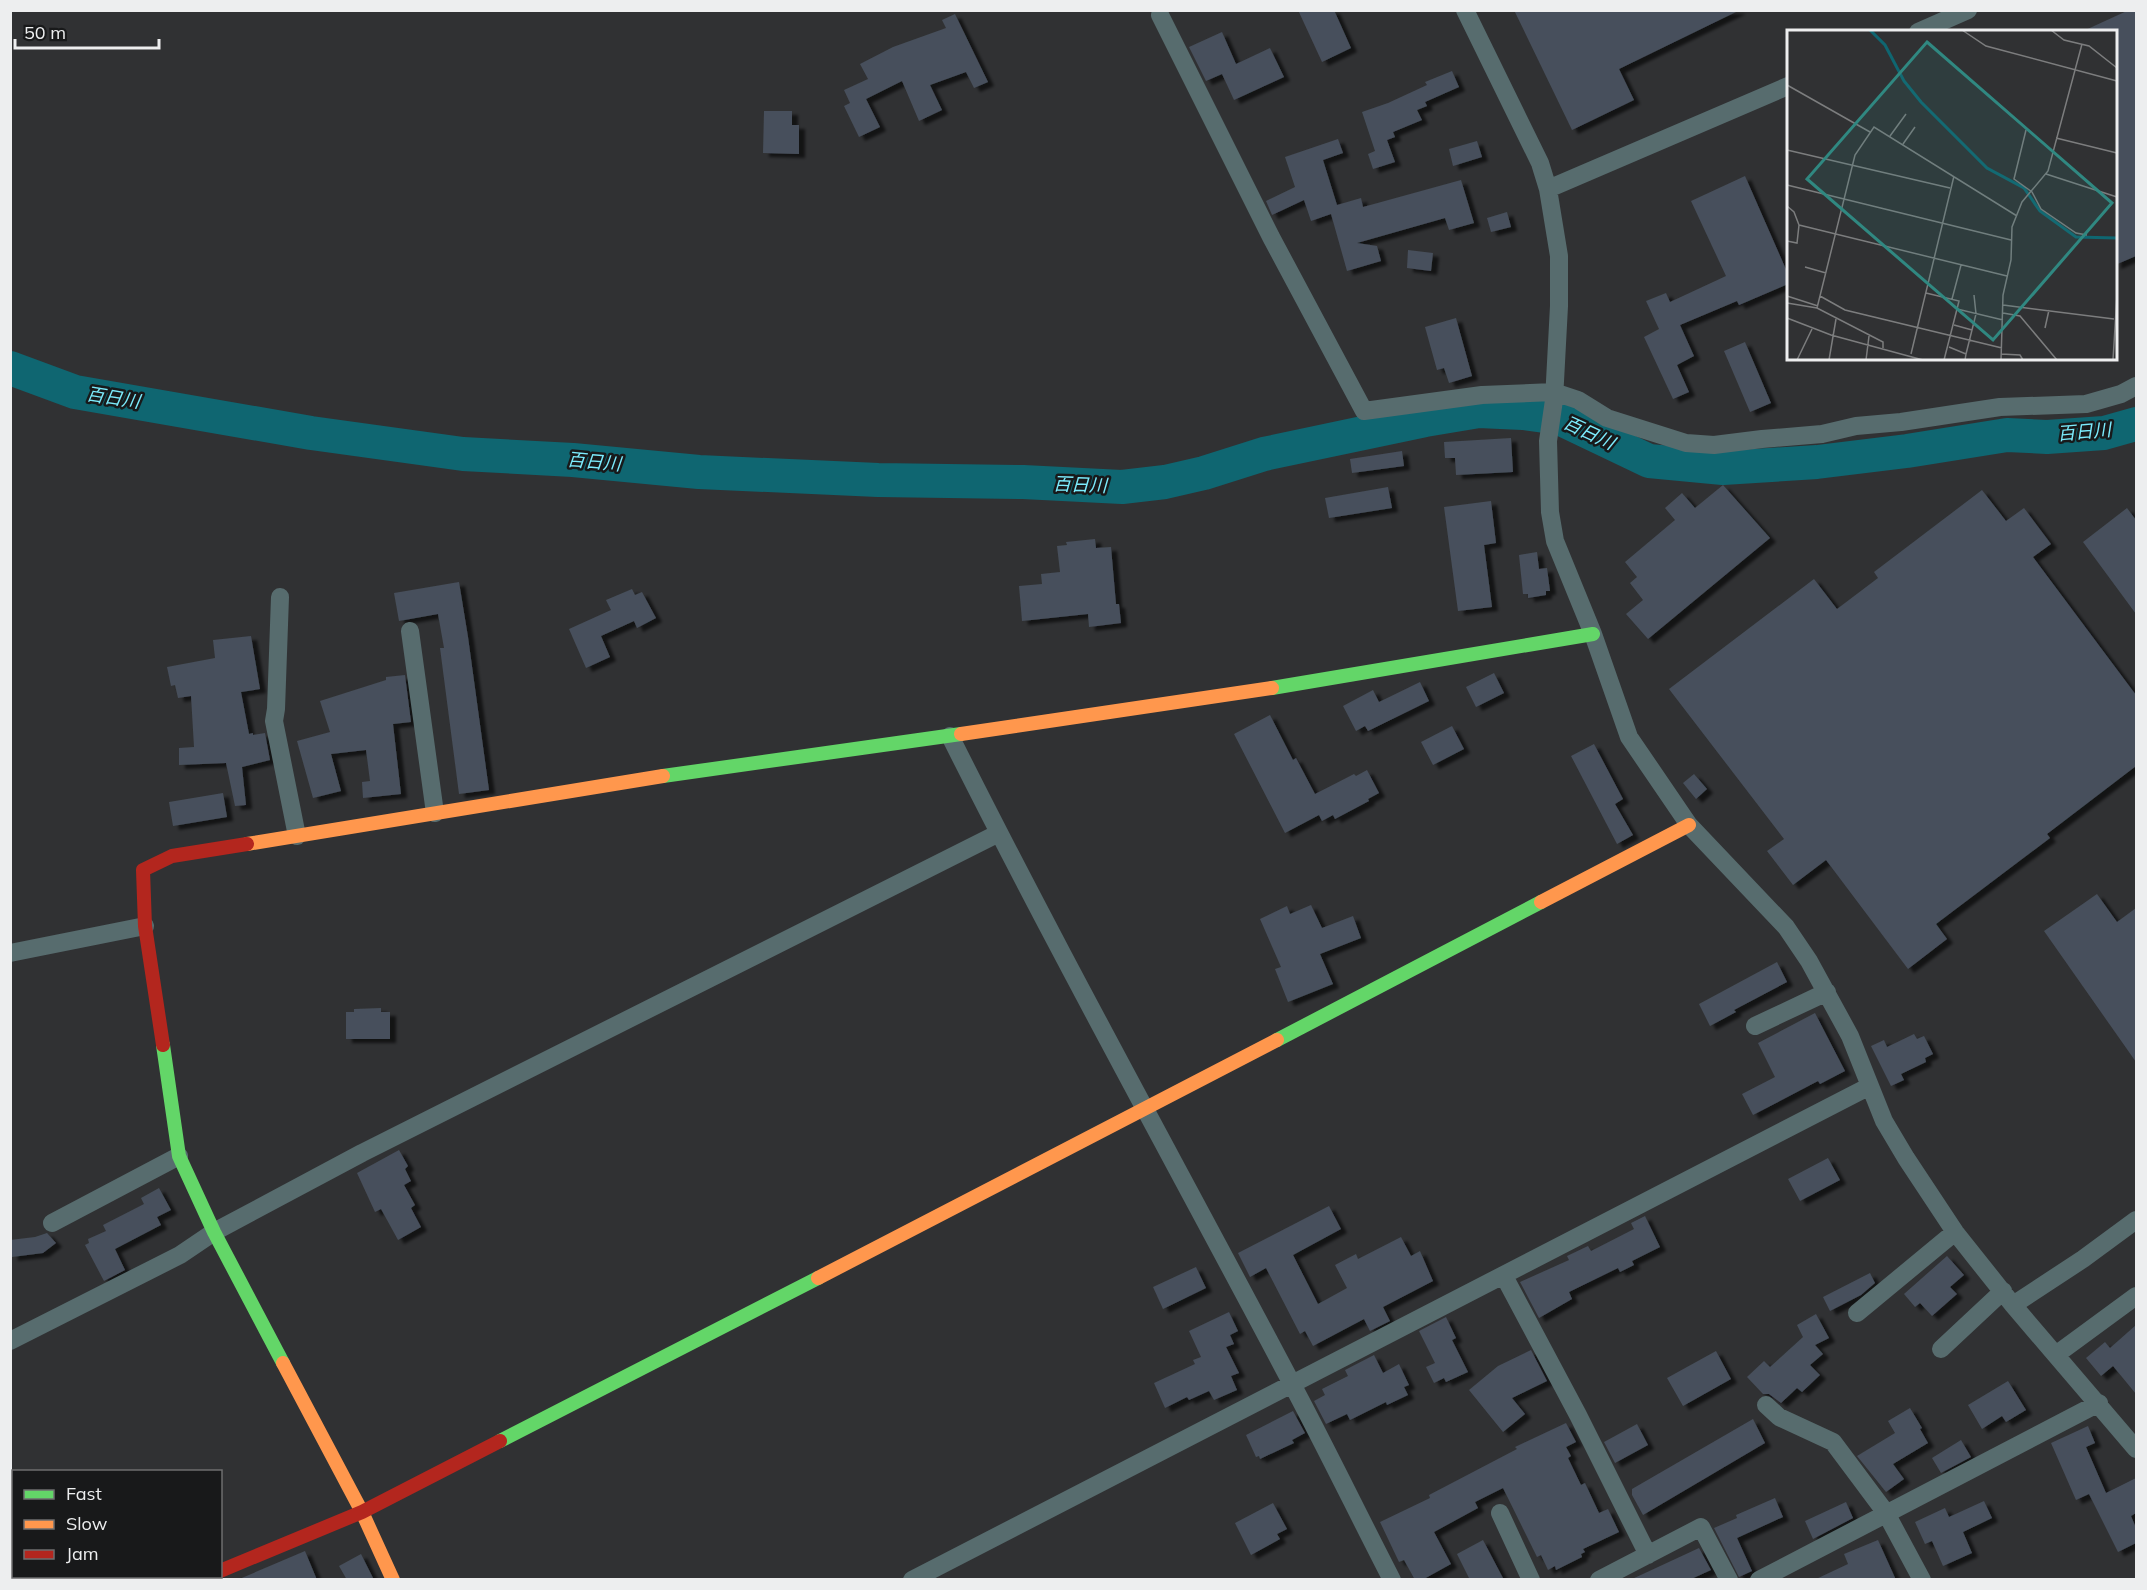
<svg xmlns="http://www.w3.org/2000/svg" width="2147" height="1590" viewBox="0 0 2147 1590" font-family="Mulish,'Noto Sans JP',sans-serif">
<defs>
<filter id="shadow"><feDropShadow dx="6" dy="4" stdDeviation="1.5" flood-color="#0009"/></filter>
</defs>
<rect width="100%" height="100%" fill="#303133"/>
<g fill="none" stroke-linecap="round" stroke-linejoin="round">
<path stroke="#0f6671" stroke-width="34" d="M 10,368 L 75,392 L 311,433 L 463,454 L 573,460 L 699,472 L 878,480 L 1023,482 L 1122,487 L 1165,482 L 1204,473 L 1264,454 L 1425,420 L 1479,411 L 1523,413 L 1559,418 L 1649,461 L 1723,468 L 1817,462 L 1907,451 L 2007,435 L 2047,437 L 2104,433 L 2136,424"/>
</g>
<path fill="#474f5b" filter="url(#shadow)" d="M 1298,10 L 1334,10 L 1351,48 L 1322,62 Z
M 1514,10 L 1740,10 L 1619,69 L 1634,100 L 1572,130 Z
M 2129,10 L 2136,10 L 2136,256 L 2115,265 L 2115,32 L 2081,32 Z
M 955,14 L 988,82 L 974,88 L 966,72 L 930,85 L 942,110 L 919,121 L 902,81 L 866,99 L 880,127 L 859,137 L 844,106 L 850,103 L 844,90 L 868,79 L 860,64 L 893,47 L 946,28 L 942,20 Z
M 1222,32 L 1236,64 L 1270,48 L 1284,77 L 1234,100 L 1222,74 L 1206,81 L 1189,47 Z
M 1452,71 L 1459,87 L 1425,102 L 1427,106 L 1417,110 L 1422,120 L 1393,132 L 1395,137 L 1387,140 L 1395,162 L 1373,169 L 1368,154 L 1375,151 L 1362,112 L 1388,103 L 1427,85 L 1425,82 Z
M 764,111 L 792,111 L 792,125 L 799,125 L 799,154 L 763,153 Z
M 1338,139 L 1343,153 L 1323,160 L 1337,205 L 1361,198 L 1363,207 L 1461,180 L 1474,223 L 1449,230 L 1445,218 L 1357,243 L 1377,246 L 1381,261 L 1347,271 L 1331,214 L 1311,221 L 1304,200 L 1272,215 L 1266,201 L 1295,187 L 1285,157 Z
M 1477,141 L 1482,157 L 1453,166 L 1449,149 Z
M 1745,176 L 1788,274 L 1788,284 L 1739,305 L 1737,301 L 1680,325 L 1694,356 L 1677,365 L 1689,392 L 1673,399 L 1644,337 L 1659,329 L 1646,301 L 1666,293 L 1670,302 L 1726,276 L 1691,201 Z
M 1507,212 L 1511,227 L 1491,232 L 1487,218 Z
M 1408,250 L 1433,253 L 1431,271 L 1407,268 Z
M 1456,318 L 1472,376 L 1449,383 L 1444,368 L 1437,370 L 1425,327 Z
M 1745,342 L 1771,403 L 1750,412 L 1724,351 Z
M 1511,438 L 1513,472 L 1456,475 L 1455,458 L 1445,458 L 1444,442 Z
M 1402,451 L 1404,466 L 1352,473 L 1350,459 Z
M 1723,485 L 1770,538 L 1648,639 L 1626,614 L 1643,600 L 1630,583 L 1637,577 L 1625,562 L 1675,520 L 1665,508 L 1682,493 L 1695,508 Z
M 1388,487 L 1392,508 L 1329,518 L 1325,498 Z
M 1982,490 L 2006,521 L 2024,508 L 2051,544 L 2033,557 L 2136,695 L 2136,766 L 2047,834 L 2050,838 L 1936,924 L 1947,939 L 1908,969 L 1826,860 L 1793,885 L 1767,851 L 1784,839 L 1669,689 L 1814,579 L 1837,609 L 1878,578 L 1874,572 Z
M 1491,501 L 1496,543 L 1484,545 L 1492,607 L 1458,611 L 1444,507 Z
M 2127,508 L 2136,520 L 2136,614 L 2083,542 Z
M 1095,539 L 1096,548 L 1111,547 L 1116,604 L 1119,604 L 1121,623 L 1089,627 L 1088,614 L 1022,621 L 1019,586 L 1042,584 L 1041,574 L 1060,572 L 1057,546 L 1067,545 L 1066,542 Z
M 1537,552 L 1539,569 L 1547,568 L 1550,591 L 1546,591 L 1546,595 L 1528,598 L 1528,594 L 1523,594 L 1519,555 Z
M 459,582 L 468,637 L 489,790 L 459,794 L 440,648 L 444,648 L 438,614 L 399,621 L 394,593 Z
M 632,589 L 635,595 L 642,592 L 656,618 L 637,628 L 634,621 L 601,636 L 610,657 L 586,668 L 569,629 L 611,610 L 606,600 Z
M 251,636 L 260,689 L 241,692 L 249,734 L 253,733 L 253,735 L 265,733 L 270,760 L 242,767 L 246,805 L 235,806 L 226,763 L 179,765 L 179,748 L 194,747 L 191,696 L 178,698 L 175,685 L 171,686 L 167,667 L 215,658 L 213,640 Z
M 1494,673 L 1504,693 L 1476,707 L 1466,687 Z
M 405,675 L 411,722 L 393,724 L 401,794 L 363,798 L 362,782 L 370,781 L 366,750 L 331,754 L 341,791 L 313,798 L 297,741 L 330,732 L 320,701 L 386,680 L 386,677 Z
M 1420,682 L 1429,701 L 1368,731 L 1365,726 L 1356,731 L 1343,706 L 1373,690 L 1379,702 Z
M 1270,715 L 1293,760 L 1296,758 L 1315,794 L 1354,774 L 1356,776 L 1367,770 L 1379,793 L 1368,799 L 1369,801 L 1335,819 L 1333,815 L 1322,821 L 1319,815 L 1285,833 L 1234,734 Z
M 1452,726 L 1464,749 L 1433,765 L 1421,742 Z
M 1594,744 L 1623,799 L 1615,804 L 1633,835 L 1617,844 L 1571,756 Z
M 1694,774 L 1707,789 L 1696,799 L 1683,783 Z
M 223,793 L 227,817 L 173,826 L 169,802 Z
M 2097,894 L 2117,922 L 2136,908 L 2136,1062 L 2044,931 Z
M 1311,905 L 1322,928 L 1353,916 L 1361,938 L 1320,954 L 1333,984 L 1288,1002 L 1275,969 L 1281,967 L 1260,919 L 1287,906 L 1290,914 Z
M 1777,962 L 1787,982 L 1734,1010 L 1736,1012 L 1710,1026 L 1699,1004 Z
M 381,1008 L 381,1012 L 390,1012 L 390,1039 L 346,1039 L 346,1012 L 354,1012 L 354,1009 Z
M 1815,1013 L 1845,1071 L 1820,1084 L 1818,1081 L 1753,1115 L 1742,1094 L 1775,1077 L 1758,1043 Z
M 1914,1034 L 1917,1039 L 1924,1036 L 1933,1054 L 1925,1058 L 1926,1062 L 1901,1074 L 1904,1080 L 1891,1086 L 1871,1046 L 1884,1040 L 1887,1047 Z
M 399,1150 L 408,1166 L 405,1169 L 411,1181 L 404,1185 L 415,1205 L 411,1208 L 421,1227 L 398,1240 L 381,1209 L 375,1212 L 357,1173 Z
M 1828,1158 L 1840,1180 L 1800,1201 L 1788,1179 Z
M 159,1188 L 171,1210 L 157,1217 L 161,1225 L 115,1249 L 125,1270 L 104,1281 L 85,1245 L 89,1243 L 88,1239 L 106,1231 L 103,1225 L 144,1204 L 141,1198 Z
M 1329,1206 L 1341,1229 L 1293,1255 L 1318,1304 L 1347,1288 L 1335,1265 L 1356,1254 L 1358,1259 L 1401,1237 L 1411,1256 L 1420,1251 L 1433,1281 L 1383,1307 L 1390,1321 L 1370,1331 L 1364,1319 L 1313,1346 L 1305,1331 L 1300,1334 L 1266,1268 L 1250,1277 L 1238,1253 Z
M 1645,1216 L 1660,1247 L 1632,1261 L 1634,1265 L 1620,1272 L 1618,1268 L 1569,1292 L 1572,1299 L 1539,1318 L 1520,1282 L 1569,1260 L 1567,1256 L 1588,1246 L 1591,1251 L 1634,1229 L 1631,1223 Z
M 47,1233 L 56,1243 L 43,1253 L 12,1257 L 10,1240 L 35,1237 Z
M 1947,1256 L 1964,1275 L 1950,1287 L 1957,1294 L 1932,1316 L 1920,1303 L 1915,1307 L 1904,1294 Z
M 1196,1267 L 1206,1288 L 1163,1309 L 1153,1287 Z
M 1870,1273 L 1875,1283 L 1861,1295 L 1830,1311 L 1823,1297 Z
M 1229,1312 L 1238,1331 L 1230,1335 L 1234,1344 L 1226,1347 L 1239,1373 L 1231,1376 L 1237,1390 L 1214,1400 L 1209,1391 L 1189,1400 L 1187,1397 L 1165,1408 L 1154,1383 L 1195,1364 L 1193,1360 L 1201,1357 L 1189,1331 Z
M 1816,1314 L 1829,1338 L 1815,1345 L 1823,1354 L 1810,1365 L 1820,1375 L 1802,1392 L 1797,1388 L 1781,1403 L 1769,1394 L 1763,1394 L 1747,1377 L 1764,1361 L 1770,1367 L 1803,1337 L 1797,1325 Z
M 1446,1317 L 1456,1338 L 1452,1340 L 1468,1372 L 1446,1382 L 1444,1378 L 1434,1383 L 1426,1367 L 1435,1363 L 1419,1331 Z
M 2136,1325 L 2136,1394 L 2113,1366 L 2101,1376 L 2086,1358 L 2105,1342 L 2110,1348 Z
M 1531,1350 L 1547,1381 L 1512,1398 L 1525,1414 L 1503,1432 L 1469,1390 L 1498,1366 Z
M 1716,1351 L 1731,1379 L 1683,1406 L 1667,1378 Z
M 1374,1355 L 1383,1373 L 1399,1364 L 1409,1385 L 1404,1387 L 1408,1395 L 1387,1405 L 1386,1402 L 1350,1420 L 1347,1414 L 1326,1424 L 1314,1401 L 1325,1395 L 1322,1389 L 1348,1376 L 1345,1370 Z
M 2008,1381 L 2026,1410 L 2006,1422 L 2002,1416 L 1982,1429 L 1968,1405 Z
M 1910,1408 L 1922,1428 L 1920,1429 L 1928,1443 L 1893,1464 L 1904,1479 L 1886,1492 L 1857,1456 L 1895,1433 L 1888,1421 Z
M 1293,1411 L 1305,1433 L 1292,1440 L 1294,1443 L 1260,1459 L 1259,1456 L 1256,1457 L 1246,1435 Z
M 1753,1419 L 1765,1443 L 1643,1515 L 1632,1495 L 1632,1489 Z
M 1566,1423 L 1576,1442 L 1566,1447 L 1571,1456 L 1568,1458 L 1581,1485 L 1585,1483 L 1599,1513 L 1608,1509 L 1619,1532 L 1583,1549 L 1585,1552 L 1581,1554 L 1582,1557 L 1556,1570 L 1555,1566 L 1548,1570 L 1541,1555 L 1537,1557 L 1503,1488 L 1475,1502 L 1478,1508 L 1434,1532 L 1451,1564 L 1422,1580 L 1415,1580 L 1404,1560 L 1399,1562 L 1380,1522 L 1430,1498 L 1429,1495 L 1517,1449 L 1515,1447 Z
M 1637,1424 L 1648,1445 L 1615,1463 L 1604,1442 Z
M 2088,1426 L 2095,1443 L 2086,1447 L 2106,1493 L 2136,1478 L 2136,1513 L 2131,1516 L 2136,1528 L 2136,1543 L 2118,1552 L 2089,1494 L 2076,1500 L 2051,1443 Z
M 1961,1440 L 1971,1457 L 1941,1473 L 1932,1458 Z
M 1775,1498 L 1783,1517 L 1737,1538 L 1752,1571 L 1739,1577 L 1714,1528 L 1737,1518 L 1736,1515 Z
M 1984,1501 L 1992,1518 L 1963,1532 L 1972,1553 L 1943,1566 L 1932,1541 L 1925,1544 L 1915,1522 L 1945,1508 L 1949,1517 Z
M 1846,1502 L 1853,1518 L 1813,1539 L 1805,1521 Z
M 1273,1503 L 1287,1529 L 1277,1534 L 1280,1539 L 1251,1555 L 1235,1523 Z
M 1483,1540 L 1504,1580 L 1470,1580 L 1457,1554 Z
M 1878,1540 L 1896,1580 L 1814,1580 L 1848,1564 L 1844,1554 Z
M 1699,1548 L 1711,1570 L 1689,1580 L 1630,1580 Z
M 305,1551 L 317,1580 L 237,1580 Z
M 361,1554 L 374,1580 L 347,1580 L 339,1566 Z"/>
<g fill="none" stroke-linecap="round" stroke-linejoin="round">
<path stroke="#576c6e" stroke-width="18" d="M 1465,10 L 1540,163 L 1548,189 L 1559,256 L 1559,306 L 1554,400 L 1548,441 L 1550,512 L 1555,541 L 1593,634 L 1629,737 L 1689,825 L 1786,927 L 1809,961 L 1850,1036 L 1884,1121 L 1906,1158 L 1955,1232 L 2013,1305 L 2136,1449
M 1160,15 L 1271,237 L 1364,411 L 1482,395 L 1554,392 L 1578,400 L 1607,418 L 1686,443 L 1714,445 L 1762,439 L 1822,434 L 1856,426 L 1901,422 L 2000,407 L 2086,404 L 2121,394 L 2136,386
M 1918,32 L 1968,10
M 1548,189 L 1788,86
M 280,597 L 276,709 L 274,721 L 297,836
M 410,631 L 435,813
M 950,736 C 1059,954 1178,1168 1292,1384 C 1326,1448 1358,1514 1392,1580
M 10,953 L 145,926
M 1755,1026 L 1827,992
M 52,1223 L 179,1156
M 1504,1276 L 1578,1415 L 1648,1555
M 2013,1305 L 2083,1259 L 2136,1220
M 1857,1313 L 1955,1232
M 10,1341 L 180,1255 L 214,1232 L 362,1153 L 999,833
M 1941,1349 L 2003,1291
M 2057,1354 L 2136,1296
M 1766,1405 L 1779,1417 L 1833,1442 L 1886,1513 L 1922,1580
M 1500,1513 L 1531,1580
M 202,1580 L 209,1576
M 912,1580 L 1870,1086
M 1599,1580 L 1701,1527 L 1729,1580
M 1759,1580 L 2099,1403"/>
<path stroke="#63d668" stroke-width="14" d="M 1272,688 L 1593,634
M 663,776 L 961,734
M 1277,1040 L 1541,902
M 163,1045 L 179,1156 L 214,1232 L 283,1363
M 500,1441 L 818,1278"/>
<path stroke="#ff974d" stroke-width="14" d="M 961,734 L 1272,688
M 247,844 L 663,776
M 1541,902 L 1689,825
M 818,1278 L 1277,1040
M 283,1363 L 362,1512 L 393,1580"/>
<path stroke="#b3261e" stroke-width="14" d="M 163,1045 L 145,926 L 143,870 L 172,856 L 247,844
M 220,1571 L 362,1512 L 500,1441"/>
</g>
<g text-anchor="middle" stroke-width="5" stroke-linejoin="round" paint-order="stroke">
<g font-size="18" font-style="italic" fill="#7cecfd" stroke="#18191a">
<text transform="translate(113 398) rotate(9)" y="6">百日川</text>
<text transform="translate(2084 432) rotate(-5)" y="6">百日川</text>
<text transform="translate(1589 433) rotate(25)" y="6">百日川</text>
<text transform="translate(594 462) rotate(5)" y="6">百日川</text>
<text transform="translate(1080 485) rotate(2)" y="6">百日川</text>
</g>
</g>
<g transform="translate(1787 30)">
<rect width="330" height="330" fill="#303133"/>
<path fill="none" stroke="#0f6671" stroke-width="3" d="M 83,0 L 98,15 L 117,51 L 134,72 L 200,138 L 237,158 L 253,181 L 289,207 L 330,208"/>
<path fill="none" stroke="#7c7d7e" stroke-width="1.5" d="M 175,0 L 199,16 L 330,51M 264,0 L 277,10 L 302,16 L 330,38M 0,55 L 83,102M 239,100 L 227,149 L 245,162 L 254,179 L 289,203 L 300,205M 103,106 L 119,84M 269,108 L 330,123M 116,114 L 128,97M 0,120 L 163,158M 259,144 L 330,167M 0,155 L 224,210M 0,176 L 7,182 L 12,195 L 10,213 L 0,211M 12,195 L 220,246M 18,237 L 39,243M 139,263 L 172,271 L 170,279 L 216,290M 0,266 L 31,276M 33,266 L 58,280 L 215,318M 165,269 L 174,235M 0,273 L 30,278 L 96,312 L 96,318M 216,275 L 327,289M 30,278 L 68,125 L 87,97 L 230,186M 216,283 L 233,286 L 270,330M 0,288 L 44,305 L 136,330M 167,295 L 185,300M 258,298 L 262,280M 162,317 L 179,324 L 178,330M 124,324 L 167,146M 179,324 L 189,284 L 187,265M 214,324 L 233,325 L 236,330M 10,330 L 25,299M 42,330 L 49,289M 79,330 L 82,306M 157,330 L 170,279M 214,330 L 216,265 L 224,230 L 225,197 L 235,172 L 261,141 L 295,14M 326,330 L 330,265"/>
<path fill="#308881" fill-opacity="0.15" stroke="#308881" stroke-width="3" d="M 140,12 L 325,173 L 206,310 L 20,149 Z"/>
<rect width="330" height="330" fill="none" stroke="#edeeef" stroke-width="3"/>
</g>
<rect width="2147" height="1590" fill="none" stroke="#edeeef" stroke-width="24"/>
<rect x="12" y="1470" width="210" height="108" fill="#18191a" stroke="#6d6e6f" stroke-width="1.5"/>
<rect x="24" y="1490" width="30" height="9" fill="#63d668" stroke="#6d6e6f" stroke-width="1.5"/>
<text x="66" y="1500" font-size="18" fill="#edeeef">Fast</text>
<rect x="24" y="1520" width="30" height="9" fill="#ff974d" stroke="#6d6e6f" stroke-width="1.5"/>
<text x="66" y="1530" font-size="18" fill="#edeeef">Slow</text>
<rect x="24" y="1550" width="30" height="9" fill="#b3261e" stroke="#6d6e6f" stroke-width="1.5"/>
<text x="66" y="1560" font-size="18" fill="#edeeef">Jam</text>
<path d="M15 39v9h144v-9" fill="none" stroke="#edeeef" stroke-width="3"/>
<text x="24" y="39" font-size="18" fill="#edeeef" stroke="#18191a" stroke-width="4.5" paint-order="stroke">50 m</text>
</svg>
